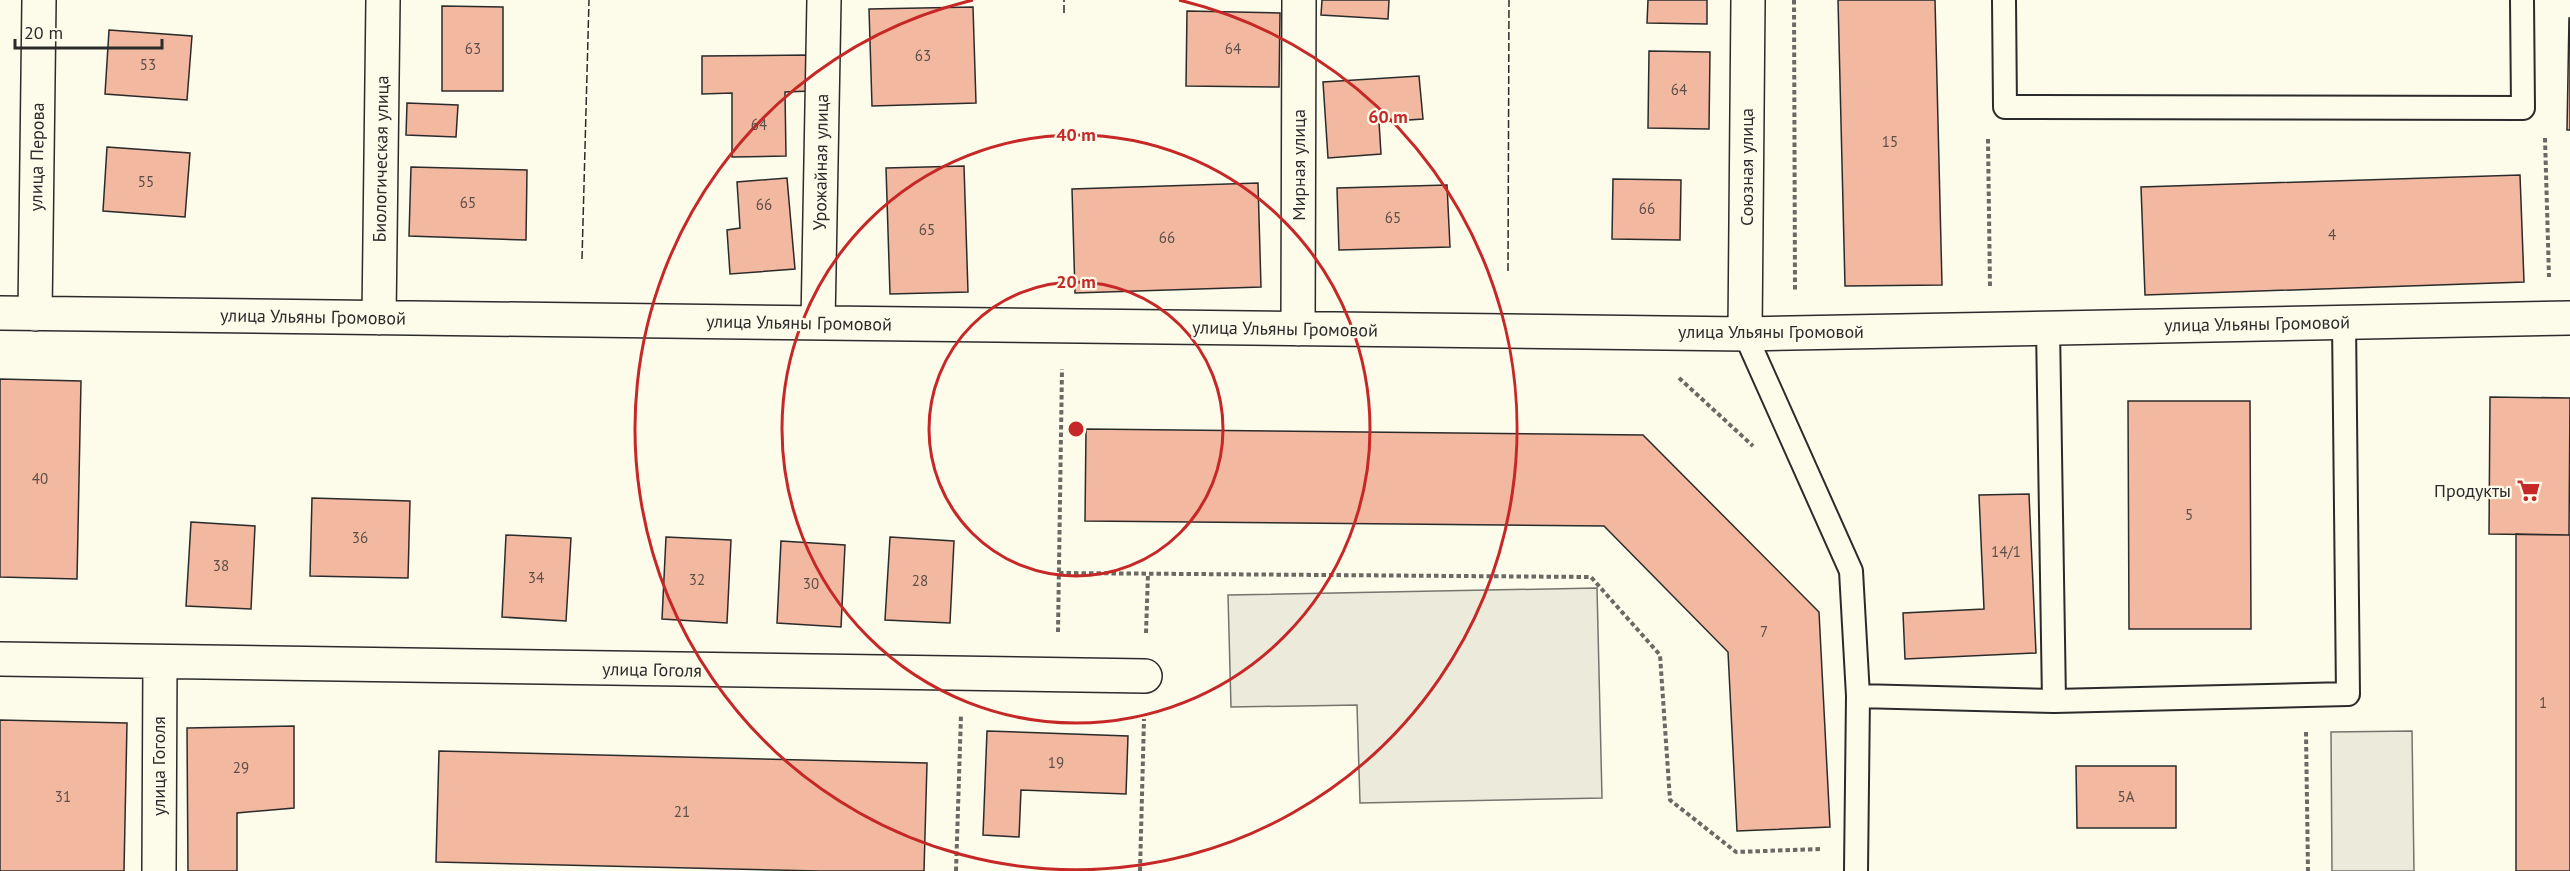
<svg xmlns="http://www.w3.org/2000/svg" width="2570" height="871" viewBox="0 0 2570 871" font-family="'PT Sans',sans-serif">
<rect width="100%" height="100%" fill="#fdfbea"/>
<path fill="#ecebdb" stroke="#74746e" stroke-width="1.5" d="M 1597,588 L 1602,798 L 1360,803 L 1357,705 L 1231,707 L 1228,595 Z
M 2412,731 L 2414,871 L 2332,871 L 2331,732 Z"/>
<path fill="#f2b8a0" stroke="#2b2b2b" stroke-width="1.5" d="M 1322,0 L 1389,0 L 1388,19 L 1321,15 Z
M 1648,0 L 1707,0 L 1707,24 L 1647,23 Z
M 1838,0 L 1935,0 L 1942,285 L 1845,286 Z
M 442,6 L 503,7 L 503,91 L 442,91 Z
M 973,7 L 976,103 L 872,106 L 869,9 Z
M 1187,11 L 1280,13 L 1279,87 L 1186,86 Z
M 2569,18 L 2570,18 L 2570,130 L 2567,130 Z
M 109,30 L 192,36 L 187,100 L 105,94 Z
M 1649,51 L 1710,52 L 1709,129 L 1648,128 Z
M 810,55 L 811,91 L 785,92 L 786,156 L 732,157 L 732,93 L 702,94 L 702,56 Z
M 1419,76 L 1423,119 L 1379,122 L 1381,154 L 1328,158 L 1323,82 Z
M 407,103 L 458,105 L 456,137 L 406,135 Z
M 107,147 L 190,153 L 185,217 L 103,211 Z
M 964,166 L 968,292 L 890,294 L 886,168 Z
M 411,167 L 527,170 L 526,240 L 409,236 Z
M 2520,175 L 2524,282 L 2145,295 L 2141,187 Z
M 787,178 L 795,269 L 730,274 L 727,230 L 740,228 L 737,182 Z
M 1613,179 L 1681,180 L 1680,240 L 1612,239 Z
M 1258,183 L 1261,287 L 1075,293 L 1072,189 Z
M 1447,185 L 1450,247 L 1339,250 L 1337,188 Z
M 0,379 L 81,381 L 77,579 L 0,577 Z
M 2490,397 L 2570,398 L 2569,535 L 2489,534 Z
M 2128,401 L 2250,401 L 2251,629 L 2129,629 Z
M 1086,429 L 1643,435 L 1819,612 L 1830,827 L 1737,831 L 1728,652 L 1604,526 L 1085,521 Z
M 2029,494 L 2036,653 L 1905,659 L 1903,613 L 1984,609 L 1979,495 Z
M 312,498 L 410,501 L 408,578 L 310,576 Z
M 191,522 L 255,526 L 251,609 L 186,606 Z
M 2516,534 L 2570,535 L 2570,871 L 2516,871 Z
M 506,535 L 571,538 L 566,621 L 502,617 Z
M 666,537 L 731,540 L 727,623 L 662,619 Z
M 890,537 L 954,541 L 950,623 L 885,620 Z
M 781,541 L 845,545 L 841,627 L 777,623 Z
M 0,720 L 127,723 L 124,871 L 0,871 Z
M 294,726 L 294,808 L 237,813 L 237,871 L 188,871 L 187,728 Z
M 987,731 L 1128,736 L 1126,794 L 1021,790 L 1019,837 L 983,835 Z
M 439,751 L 927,763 L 924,871 L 819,871 L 436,862 Z
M 2076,766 L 2176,766 L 2176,828 L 2077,828 Z"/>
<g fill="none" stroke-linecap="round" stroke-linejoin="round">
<defs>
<path id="service" d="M 2004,0 L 2005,107 L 2523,108 L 2522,0
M 2048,328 L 2054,701
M 1745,334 L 1851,571 L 1858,696 L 2054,701 L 2348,694 L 2344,322
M 1856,871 L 1858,696"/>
<path id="minor" d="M 0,313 L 1745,334 L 2570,318
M 35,314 L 39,0
M 379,318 L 383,0
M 818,323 L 824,0
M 1298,329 L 1299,0
M 1745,334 L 1748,0
M 0,659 L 1145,676
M 159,871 L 160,662"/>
</defs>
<use href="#service" stroke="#2b2b2b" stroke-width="26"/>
<use href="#minor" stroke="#2b2b2b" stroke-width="36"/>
<path stroke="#6a6964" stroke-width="4" stroke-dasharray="4.5 3" stroke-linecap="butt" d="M 1794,0 L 1795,290
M 2545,138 L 2549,277
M 1988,139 L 1990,288
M 1679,378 L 1753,446
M 1059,573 L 1591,577 L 1660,655 L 1670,800 L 1736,852 L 1820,849
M 1058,632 L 1062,369
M 1146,633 L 1148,574
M 2306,732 L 2308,871
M 956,871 L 961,715
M 1140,871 L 1144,719"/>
<use href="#service" stroke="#fdfbea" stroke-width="22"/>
<use href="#minor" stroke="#fdfbea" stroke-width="33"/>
<path stroke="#2b2b2b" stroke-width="1.5" stroke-dasharray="8 3" stroke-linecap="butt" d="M 1064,13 L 1064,0
M 582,259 L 589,0
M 1508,271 L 1509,0"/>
</g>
<g fill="none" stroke="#c62828" stroke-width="3">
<circle cx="1076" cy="429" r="147"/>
<circle cx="1076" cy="429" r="294"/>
<path d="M1179 0A441 441 0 1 1 973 0"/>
</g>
<defs>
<symbol id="supermarket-bare" viewBox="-9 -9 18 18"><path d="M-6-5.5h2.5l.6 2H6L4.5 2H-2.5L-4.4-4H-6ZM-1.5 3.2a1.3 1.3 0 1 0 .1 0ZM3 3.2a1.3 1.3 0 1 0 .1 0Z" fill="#c62828" stroke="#fdfbea" stroke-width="2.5" paint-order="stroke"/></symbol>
</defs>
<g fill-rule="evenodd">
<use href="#supermarket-bare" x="2512" y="474" width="33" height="33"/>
</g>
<g text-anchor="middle" stroke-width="4.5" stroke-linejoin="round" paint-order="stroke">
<g font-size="15" fill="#5d4e48">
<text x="473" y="54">63</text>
<text x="1233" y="54">64</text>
<text x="923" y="61">63</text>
<text x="148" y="70">53</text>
<text x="1679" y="95">64</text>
<text x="759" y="130">64</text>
<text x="1890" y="147">15</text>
<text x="146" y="187">55</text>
<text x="468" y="208">65</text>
<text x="764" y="210">66</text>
<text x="1647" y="214">66</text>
<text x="1393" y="223">65</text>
<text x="927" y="235">65</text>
<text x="2332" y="240">4</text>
<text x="1167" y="243">66</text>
<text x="40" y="484">40</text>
<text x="2189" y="520">5</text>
<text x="360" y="543">36</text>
<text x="2006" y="557">14/1</text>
<text x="221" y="571">38</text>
<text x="536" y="583">34</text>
<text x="697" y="585">32</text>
<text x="920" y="586">28</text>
<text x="811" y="589">30</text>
<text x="1764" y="637">7</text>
<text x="2543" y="708">1</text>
<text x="1056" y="768">19</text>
<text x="241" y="773">29</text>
<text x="63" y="802">31</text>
<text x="2126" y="802">5А</text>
<text x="682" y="817">21</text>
</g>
<g font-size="18" fill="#2b2b2b" stroke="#fdfbea">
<text transform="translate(37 157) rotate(-89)" y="6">улица Перова</text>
<text transform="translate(381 159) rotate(-89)" y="6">Биологическая улица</text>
<text transform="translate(821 162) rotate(-89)" y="6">Урожайная улица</text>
<text transform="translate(1299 165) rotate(-90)" y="6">Мирная улица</text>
<text transform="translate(1747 167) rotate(-90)" y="6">Союзная улица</text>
<text transform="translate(313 317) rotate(1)" y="6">улица Ульяны Громовой</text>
<text transform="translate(799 323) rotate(1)" y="6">улица Ульяны Громовой</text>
<text transform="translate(2257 324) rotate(-1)" y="6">улица Ульяны Громовой</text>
<text transform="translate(1285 329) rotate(1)" y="6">улица Ульяны Громовой</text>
<text x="1771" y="338">улица Ульяны Громовой</text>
<text transform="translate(652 670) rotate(1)" y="6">улица Гоголя</text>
<text transform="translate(159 766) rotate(-90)" y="6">улица Гоголя</text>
</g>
<g font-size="18" fill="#2b2b2b" stroke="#fdfbea" text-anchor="end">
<text x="2511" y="497">Продукты</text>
</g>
</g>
<circle cx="1076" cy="429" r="9" fill="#c62828" stroke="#fdfbea" stroke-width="3"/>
<g font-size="18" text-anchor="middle" font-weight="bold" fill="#c62828" stroke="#fdfbea" stroke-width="4.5" stroke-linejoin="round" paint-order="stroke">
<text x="1388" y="123">60 m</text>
<text x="1076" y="141">40 m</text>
<text x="1076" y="288">20 m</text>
</g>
<path d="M15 39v9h147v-9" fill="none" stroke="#2b2b2b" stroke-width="3"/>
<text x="24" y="39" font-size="18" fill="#2b2b2b" stroke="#fdfbea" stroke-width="4.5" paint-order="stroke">20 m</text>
</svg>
